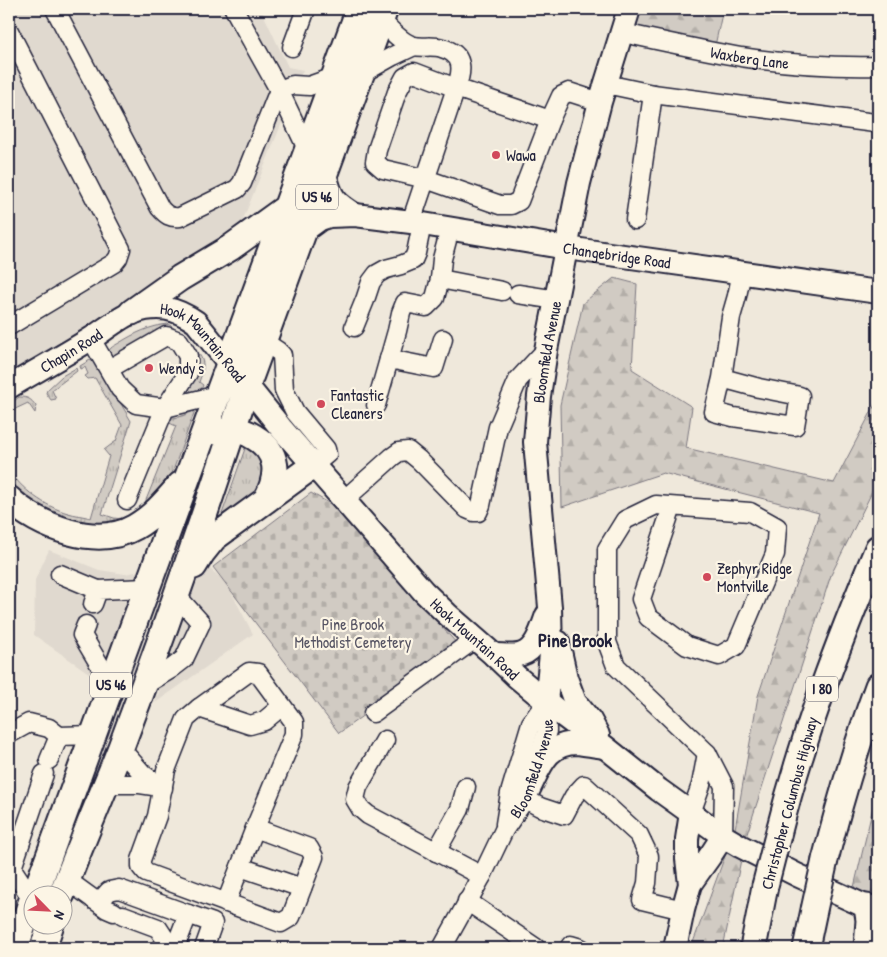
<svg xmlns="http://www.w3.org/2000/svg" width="887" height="957" viewBox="0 0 887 957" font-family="'Patrick Hand',sans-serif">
<defs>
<pattern id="grass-tufts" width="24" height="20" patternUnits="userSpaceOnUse" patternTransform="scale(1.25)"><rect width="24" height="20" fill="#d1cbc3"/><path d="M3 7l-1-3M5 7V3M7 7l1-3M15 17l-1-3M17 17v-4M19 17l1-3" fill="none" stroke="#b3aea8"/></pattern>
<pattern id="forest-firs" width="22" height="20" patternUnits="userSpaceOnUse" patternTransform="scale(1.25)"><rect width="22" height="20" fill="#d1cbc3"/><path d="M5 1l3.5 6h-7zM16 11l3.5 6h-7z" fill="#b3aea8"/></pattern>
<pattern id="cemetery-stones" width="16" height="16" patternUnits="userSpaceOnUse" patternTransform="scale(1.25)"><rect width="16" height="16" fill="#d1cbc3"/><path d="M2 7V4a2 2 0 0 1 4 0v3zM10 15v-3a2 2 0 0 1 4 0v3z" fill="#b3aea8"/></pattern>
</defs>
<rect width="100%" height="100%" fill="#efe8db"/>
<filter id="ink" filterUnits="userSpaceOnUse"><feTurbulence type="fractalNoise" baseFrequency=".02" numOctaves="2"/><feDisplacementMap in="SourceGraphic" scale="10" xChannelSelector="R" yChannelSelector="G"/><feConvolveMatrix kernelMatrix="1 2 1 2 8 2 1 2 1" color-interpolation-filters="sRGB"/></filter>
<g filter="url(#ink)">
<path fill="#e0d9cf" d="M 9,9 L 261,9 L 288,67 L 303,70 L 242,222 L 9,386 Z
M 49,550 L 99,570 L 125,574 L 140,571 L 99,680 L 34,635 L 35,580 Z
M 205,565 L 226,582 L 253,634 L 155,703 L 196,580 Z"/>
<path fill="url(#grass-tufts)" stroke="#7a767f" d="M 168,324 L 177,330 L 174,334 L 113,360 L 108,353 C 110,347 114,346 119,343 C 135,333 150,326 168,324 Z
M 199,354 C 206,364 203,371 199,382 L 203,385 L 201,390 L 193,393 L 189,389 L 187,385 L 195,362 Z
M 90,360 L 94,362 L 100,368 L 131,421 L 102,514 C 106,515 110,517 114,518 C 125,521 137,511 144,505 L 176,426 L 165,421 L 166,418 C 177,419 186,415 195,410 L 166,490 L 158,501 L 112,527 L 59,520 L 9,487 L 9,469 C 20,489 46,507 68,513 C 75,515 83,516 91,518 L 109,456 L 104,450 L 116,441 L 122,425 L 95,378 L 88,379 L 85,376 L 88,374 L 85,367 L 81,369 L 80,366 Z
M 76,368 L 77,371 L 52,390 L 56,399 L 51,400 L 46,393 L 47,390 L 62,376 Z
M 19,397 C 28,397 31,399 36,406 L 35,413 L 28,403 L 11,411 L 9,415 L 9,405 Z
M 247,443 L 258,451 L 267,483 L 225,518 L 222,514 Z"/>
<path fill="url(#forest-firs)" stroke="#7a767f" d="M 629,9 L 723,9 L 713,55 L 620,35 Z
M 614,278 L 637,284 L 632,369 L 692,407 L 686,448 L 834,483 L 878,399 L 878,480 L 831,575 L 745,840 L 723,948 L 691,948 L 735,829 L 758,696 L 819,513 L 663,473 L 562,507 L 560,405 L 583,303 Z
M 878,786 L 878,913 L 851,900 Z"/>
<path fill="url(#cemetery-stones)" stroke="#7a767f" d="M 311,493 L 334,506 L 459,646 L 339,733 L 213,567 Z"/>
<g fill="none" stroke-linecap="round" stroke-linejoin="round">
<defs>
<g id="minor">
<path d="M 55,9 L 160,208 C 166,215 170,218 180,217 L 237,189 L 242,183 L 279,90 L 234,9"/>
<path d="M 381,20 C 390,29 401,43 414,46 C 423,48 433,45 442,48 C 464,54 463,70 456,88 L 550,120 L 561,96 L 569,92 L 600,102"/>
<path d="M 9,31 L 121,249 L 118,258 L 114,263 L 9,326"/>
<path id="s1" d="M 622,33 C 662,41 701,50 741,57 C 787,64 833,67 878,66"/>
<path d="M 292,47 L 306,9"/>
<path d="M 361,74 L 393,56 L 414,46"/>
<path d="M 606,84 L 653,94 L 875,123"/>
<path d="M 308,151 L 279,90 L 293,85 L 309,86 L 334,77"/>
<path d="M 635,220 L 653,94"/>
<path d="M 411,222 L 456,88 L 414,72 L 405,77 L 397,92 L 377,150 L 375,162 L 383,169 L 426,179 L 500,205 L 511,205 L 519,201 L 550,120"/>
<path d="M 450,229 L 442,259 L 440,279 L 502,291"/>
<path d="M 518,294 L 557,300"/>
<path d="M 354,327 L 365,300 L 371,282 L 377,274 L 386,269 L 401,265 L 413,260 L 416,253 L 422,224"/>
<path d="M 91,339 L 120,389 L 136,404 L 165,408 L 218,395"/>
<path d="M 263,341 L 278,351 L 282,355 L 284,390 L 295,412 L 326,449 L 327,454 L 314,465"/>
<path d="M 389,359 L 434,368 L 443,339"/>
<path d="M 109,369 L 166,336 L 179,341 L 188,356 L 188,373 L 165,408 L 127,500"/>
<path d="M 722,378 L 759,388 L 800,396 L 795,426 L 733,417 L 714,412 L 722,378 L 731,317 L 737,296 L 742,272"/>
<path d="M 376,405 L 397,331 L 401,313 L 405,303 L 426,307 L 435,298 L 440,279"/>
<path d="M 344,500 L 392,457 L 399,452 L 408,451 L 419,460 L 467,509 L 474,512 L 478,512 L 481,505 L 498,427 L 518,380 L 546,350"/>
<path d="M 672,507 L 641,599 L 648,617 L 687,646 L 719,656 L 736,646 L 775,554 L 777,527 L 750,512 L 656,505 L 625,520 L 607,549 L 607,642 L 616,666 L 707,753 L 724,786 L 723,836"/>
<path d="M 60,574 L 98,590"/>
<path d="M 93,604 L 98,590 L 147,588"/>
<path d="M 86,625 L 82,635 L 111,684"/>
<path d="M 143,686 L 171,669 L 184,659 L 201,623 L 176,595"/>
<path d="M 199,708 L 250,725 L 264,721 L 282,706"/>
<path d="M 373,713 L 475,639"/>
<path d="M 9,734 L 29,723 L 49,728 L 59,736 L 93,735"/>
<path d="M 385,740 L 358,787 L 355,799 L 361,809 L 368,815 L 482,876"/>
<path d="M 120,748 L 143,774 L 163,788"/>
<path d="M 49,760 L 59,736"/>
<path d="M 106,784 L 140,784 L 160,787"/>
<path d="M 525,799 L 540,807 L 564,815 L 574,796 L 584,785 L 639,835 L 649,856 L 647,883 L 642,900 L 683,910"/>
<path d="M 691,813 L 701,785 L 707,753"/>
<path d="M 505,824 L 510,793 L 531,723 L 546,702"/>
<path d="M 436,852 L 460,809 L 466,787"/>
<path d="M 9,864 L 32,899"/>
<path d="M 240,867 L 302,888"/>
<path d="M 12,868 L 44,774"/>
<path d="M 67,880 L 107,909 L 114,912"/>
<path d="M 94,900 L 101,900 L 109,891 L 119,889 L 188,914 L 175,948"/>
<path d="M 467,901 L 536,948"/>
<path d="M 226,903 L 255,828 L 294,734 L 294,722 L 258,673 L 249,672 L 199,708 L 186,719 L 166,770 L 157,816 L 141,860 L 141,867 L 146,873 L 281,923 L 291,917 L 314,857 L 309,848 L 255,828"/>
<path d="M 188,914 L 213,923 L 204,948"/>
<path d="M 123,915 L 158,928 L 171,948"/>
<path id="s2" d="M 442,948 L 482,876 L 504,830 L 525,799 L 547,731 L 546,702"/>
<path d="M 569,948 L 571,945 L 581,948"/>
</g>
<g id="major">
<path d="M 325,174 C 331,198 334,202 355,215"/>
<path id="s3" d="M 305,230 L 320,219 L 329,216 L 355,215 L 411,222 L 567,248 L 878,292"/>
<path id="s4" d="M 9,387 C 36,371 65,355 92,338 C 103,331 123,315 134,312 C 158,304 176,308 196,322 L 281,428 L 424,592 L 447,614 L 494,655 L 517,677 L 565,717 L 605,747 L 659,790 L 723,836 L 740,846 L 797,875 L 867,907"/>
<path d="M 558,642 L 566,678 L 575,702 L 590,720 L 598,735"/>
<path d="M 494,655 C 503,655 514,657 522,654 C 537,649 542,628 547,615"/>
<path id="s5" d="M 546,702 L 551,654 L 550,607 L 535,442 L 539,396 L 546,350 L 579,183 L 600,102 L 629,9"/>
<path d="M 528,791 C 540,768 546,743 577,743 C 586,744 595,746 604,747"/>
<path d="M 690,884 L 710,856 L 723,836"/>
<path d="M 675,948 L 683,910 L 690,884 L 687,859 L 687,839 L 691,813"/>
</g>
<path id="highway" d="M 132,312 L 180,278 L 230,248 L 287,207
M 217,432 C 222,432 227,430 232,430 C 240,430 248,433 254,437 C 280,452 279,476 266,500
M 9,499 C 38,527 97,549 135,527 C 153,517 167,500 180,485
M 194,566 L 202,553 L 214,538 L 314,465
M 778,835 C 803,735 838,643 878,548
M 825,860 C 840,801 857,743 878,686
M 35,894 L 359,9
M 62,894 C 80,845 102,796 121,747 C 166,628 208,507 247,386 L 385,9
M 867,907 L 869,920 L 867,948
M 15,948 L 32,900
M 43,948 L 51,924
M 753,948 L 765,886
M 806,948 L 814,910"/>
</defs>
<use href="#minor" stroke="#22223b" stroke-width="21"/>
<use href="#major" stroke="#22223b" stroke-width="26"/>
<use href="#highway" stroke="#22223b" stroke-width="29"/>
<use href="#minor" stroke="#fcf5e5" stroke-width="18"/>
<use href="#major" stroke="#fcf5e5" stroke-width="22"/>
<use href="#highway" stroke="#fcf5e5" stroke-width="25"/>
<defs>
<path id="highway-bridge" d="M 765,886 L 778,835
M 814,910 L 825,860"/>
</defs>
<use href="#highway-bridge" stroke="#22223b" stroke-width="29" stroke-linecap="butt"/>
<use href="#highway-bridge" stroke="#fcf5e5" stroke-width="25"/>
</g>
</g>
<g fill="#d1495b" stroke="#fcf5e5" stroke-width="2">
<circle cx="496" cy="155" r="5"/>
<circle cx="149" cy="368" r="5"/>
<circle cx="321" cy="404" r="5"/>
<circle cx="707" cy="577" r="5"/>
</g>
<g text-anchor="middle" stroke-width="4.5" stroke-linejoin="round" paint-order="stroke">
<g fill="#fcf5e5" stroke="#63616e" stroke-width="1">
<rect x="296" y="184.5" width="42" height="25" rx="4"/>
<rect x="90" y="672.5" width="42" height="25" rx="4"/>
<rect x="806" y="676.5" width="32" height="25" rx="4"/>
</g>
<g font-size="15" font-weight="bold" fill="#22223b">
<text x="317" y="202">US 46</text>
<text x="111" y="690">US 46</text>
<text x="822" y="694">I 80</text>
</g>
<g font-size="16" fill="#22223b" stroke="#fcf5e5">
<text dy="6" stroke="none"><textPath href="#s1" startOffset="130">Waxberg Lane</textPath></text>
<text dy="6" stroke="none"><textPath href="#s3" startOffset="319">Changebridge Road</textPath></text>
<text dy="6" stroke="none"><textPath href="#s4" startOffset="229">Hook Mountain Road</textPath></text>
<text dy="6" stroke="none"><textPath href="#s4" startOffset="72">Chapin Road</textPath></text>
<text dy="6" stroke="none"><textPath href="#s5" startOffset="352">Bloomfield Avenue</textPath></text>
<text dy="6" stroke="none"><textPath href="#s4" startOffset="634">Hook Mountain Road</textPath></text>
<text dy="6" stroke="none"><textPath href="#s2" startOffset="202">Bloomfield Avenue</textPath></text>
<text transform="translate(789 803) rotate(-75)" y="6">Christopher Columbus Highway</text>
</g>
<g font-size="16" fill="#22223b" stroke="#fcf5e5" text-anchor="start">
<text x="506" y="161">Wawa</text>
<text x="159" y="374">Wendy's</text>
<text x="331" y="401">Fantastic<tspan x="331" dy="18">Cleaners</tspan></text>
<text x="717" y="574">Zephyr Ridge<tspan x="717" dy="18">Montville</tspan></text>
</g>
<g font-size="16" fill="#575564" stroke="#fcf5e5">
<text x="353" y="630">Pine Brook<tspan x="353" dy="18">Methodist Cemetery</tspan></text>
</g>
<g font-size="19" font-weight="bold" fill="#22223b" stroke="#fcf5e5">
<text x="575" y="647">Pine Brook</text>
</g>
</g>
<rect width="887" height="957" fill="none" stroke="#fcf5e5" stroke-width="30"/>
<rect x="15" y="15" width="857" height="927" fill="none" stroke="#22223b" stroke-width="2" filter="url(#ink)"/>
<g transform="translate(48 910) rotate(114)"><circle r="24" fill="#fcf5e5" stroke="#a5a1a1"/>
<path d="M0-4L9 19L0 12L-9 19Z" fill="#d1495b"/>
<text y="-8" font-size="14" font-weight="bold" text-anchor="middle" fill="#22223b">N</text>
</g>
</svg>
